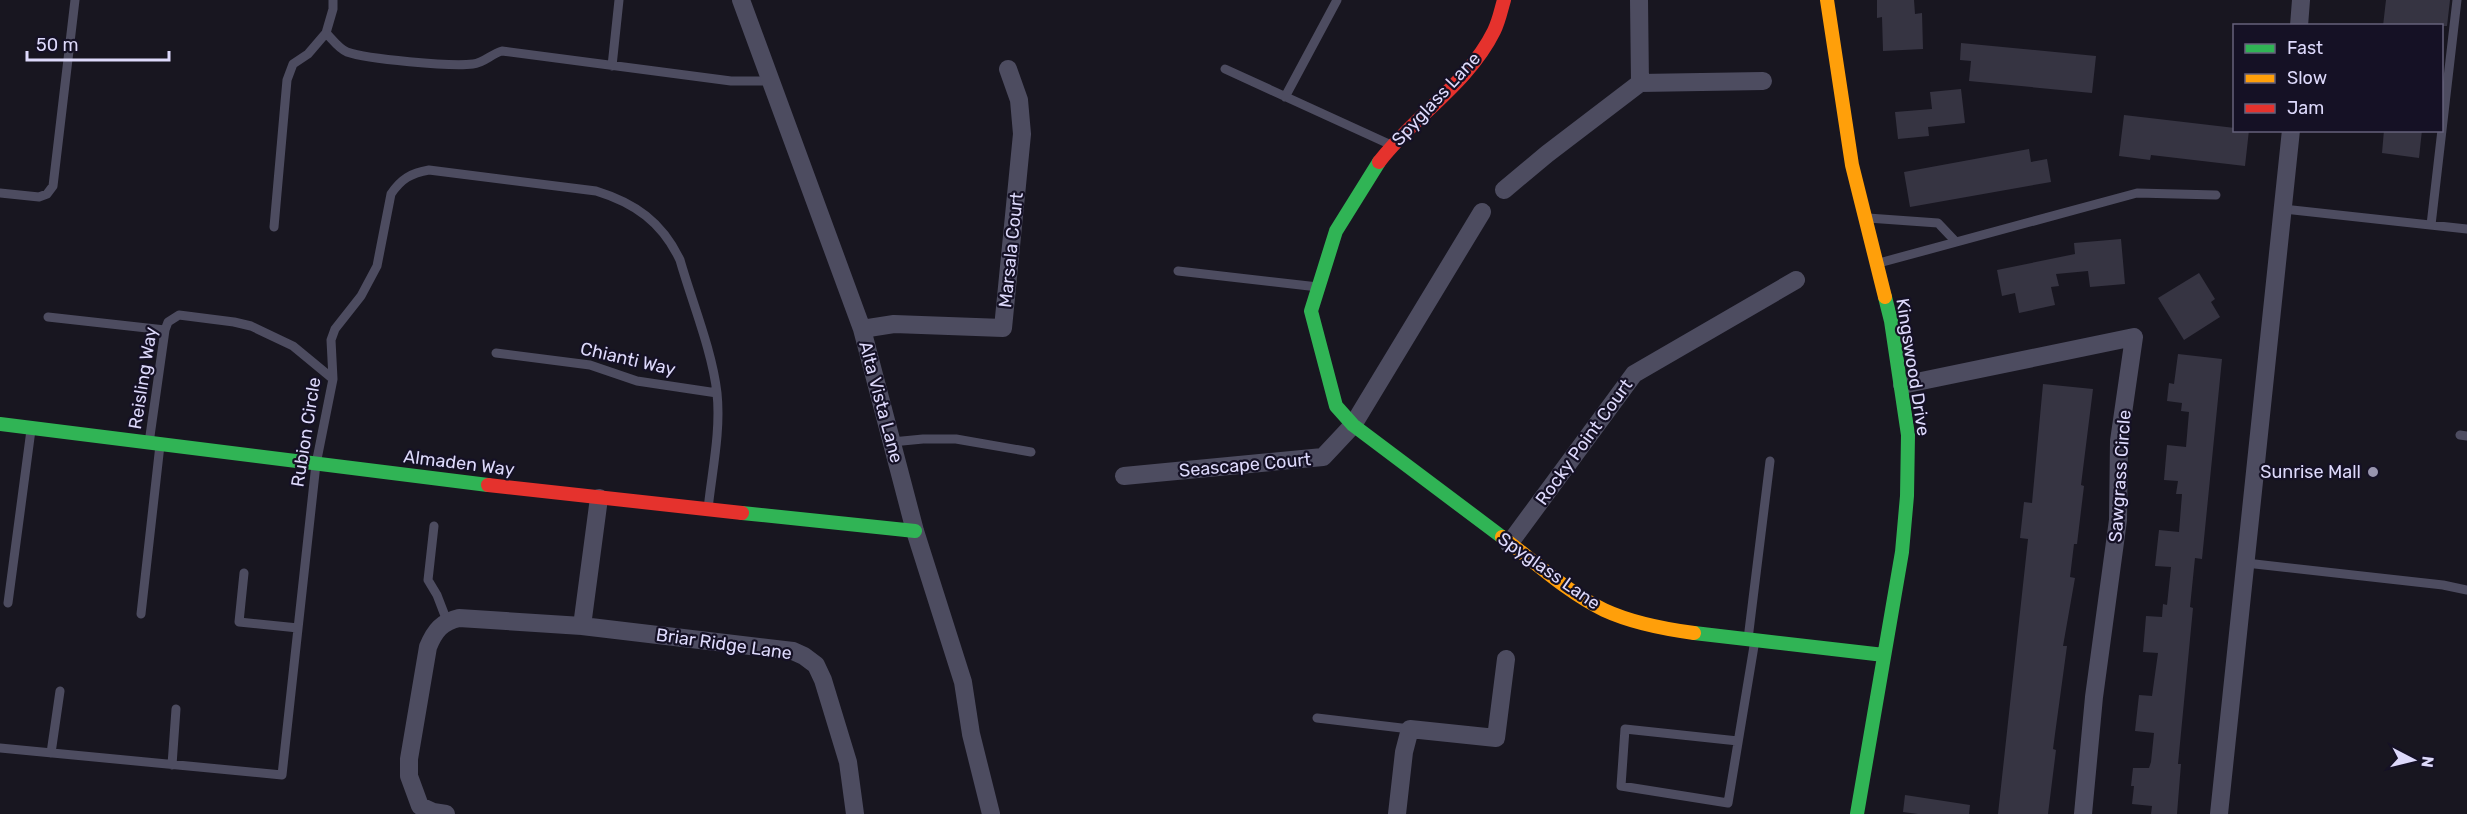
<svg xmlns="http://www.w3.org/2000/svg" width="2467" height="814" viewBox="0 0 2467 814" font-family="Rubik,sans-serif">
<rect width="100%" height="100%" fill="#181620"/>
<path fill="#363442" d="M 1877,0 L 1914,0 L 1915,14 L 1922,13 L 1923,49 L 1883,51 L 1882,17 L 1877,18 Z
M 2386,0 L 2450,0 L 2447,26 L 2383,26 Z
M 1961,43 L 2096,56 L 2092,93 L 1969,81 L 1971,61 L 1960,60 Z
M 1961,89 L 1965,123 L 1928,127 L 1929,136 L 1898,139 L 1895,112 L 1932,109 L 1930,92 Z
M 2124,115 L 2235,128 L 2235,130 L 2249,130 L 2245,166 L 2151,155 L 2150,160 L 2119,156 Z
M 2384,130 L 2422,130 L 2419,158 L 2382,153 Z
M 2029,149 L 2031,162 L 2047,159 L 2051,182 L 1910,207 L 1904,172 Z
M 2121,239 L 2125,284 L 2090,287 L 2088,271 L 2056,274 L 2059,286 L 2051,287 L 2055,305 L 2019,313 L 2015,293 L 2002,296 L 1997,270 L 2075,254 L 2074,243 Z
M 2199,273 L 2215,299 L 2211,302 L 2220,317 L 2184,340 L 2158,298 Z
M 2178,354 L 2222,359 L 2202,559 L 2195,558 L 2190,607 L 2193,608 L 2178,764 L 2181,764 L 2177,814 L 2151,814 L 2152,806 L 2132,804 L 2134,786 L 2131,786 L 2133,768 L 2149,768 L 2151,762 L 2154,733 L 2135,731 L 2139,695 L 2152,696 L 2158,653 L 2143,652 L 2146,616 L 2162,617 L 2163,604 L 2167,605 L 2171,567 L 2155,566 L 2159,530 L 2179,532 L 2182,494 L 2176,494 L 2178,481 L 2164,480 L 2167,445 L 2186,447 L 2189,412 L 2181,411 L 2182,403 L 2167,401 L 2169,383 L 2174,384 Z
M 2043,384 L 2093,389 L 2081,485 L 2084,486 L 2077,544 L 2074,544 L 2070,577 L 2075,578 L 2063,646 L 2067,646 L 2055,734 L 2053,749 L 2056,750 L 2048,814 L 1998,814 L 2028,539 L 2020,538 L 2024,502 L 2032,503 Z
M 1905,795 L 1970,805 L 1969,814 L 1918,814 L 1903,812 Z"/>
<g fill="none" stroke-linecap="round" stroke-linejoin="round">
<path stroke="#4d4c60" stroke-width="9" d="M 326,33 C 332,39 339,49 347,52 C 367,59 451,67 473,64 C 484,63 491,54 502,51 L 731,81 L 769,81
M 612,66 L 619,0
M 1225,69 L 1389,144
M 1285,97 L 1337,0
M 0,193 L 39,197 L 47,194 L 53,186 L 75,0
M 2284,209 L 2467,229
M 1868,218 L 1938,223 L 1956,242
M 2431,225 L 2457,0
M 274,227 L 287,80 L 293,64 L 308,54 L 326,33 L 333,9 L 333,0
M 1879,263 L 2137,193 L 2216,195
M 1178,271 L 1318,287
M 48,317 L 165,330
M 496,353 L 590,365 L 637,381 L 717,393
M 2460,435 L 2467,436
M 892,442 L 923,439 L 956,439 L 1031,452
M 149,443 L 165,330 L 168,322 L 179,315 L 234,322 L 251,326 L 293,346 L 333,379
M 434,526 L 428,580 L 437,595 L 447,621
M 2246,563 L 2443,585 L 2467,590
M 244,573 L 239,622 L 298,628
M 8,603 L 31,430
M 141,614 L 160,445
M 1748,639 L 1770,461
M 1317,718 L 1410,729
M 1738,741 L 1625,729 L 1621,786 L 1728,803 L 1755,640
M 0,748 L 282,775 L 316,464 L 333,379 L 331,340 L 335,329 L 361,296 L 377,266 L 391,194 C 401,179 411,173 429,170 L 596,191 C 635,203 662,222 680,260 C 692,302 712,350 717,393 C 721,431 712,471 708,509
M 51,753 L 60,691
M 172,765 L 176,709"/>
<path stroke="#4d4c60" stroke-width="18" d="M 741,0 L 862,329 L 915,531 L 963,682 L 971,734 L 991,814
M 1639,0 L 1640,83
M 2299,26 L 2301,0
M 1504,190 L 1547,154 L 1640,83 L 1763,81
M 862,329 L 894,324 L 1003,328 L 1022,134 L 1019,100 L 1008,69
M 1902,385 L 2134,337 L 2119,441 L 2118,520 L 2094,697 L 2083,814
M 1124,476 L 1323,457 L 1353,425 L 1482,212
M 1509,544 L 1634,374 L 1796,280
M 582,626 L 599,498
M 446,814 L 433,812 L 420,806 L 409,776 L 409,759 L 428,647 C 435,630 442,622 459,618 L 582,626 L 793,651 L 804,656 L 816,665 L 823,680 L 848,762 L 855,814
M 1397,814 L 1404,752 L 1410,729 L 1496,738 L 1506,659
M 2219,814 L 2291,130"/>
<path stroke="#30b455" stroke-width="14" d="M 1379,162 L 1336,231 L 1311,311 L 1336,406 L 1353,425 L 1502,537
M 0,424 L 488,485
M 742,513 L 915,531
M 1694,633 L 1884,655
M 1857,814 L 1902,552 L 1907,496 L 1908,435 L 1891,321 L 1885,297"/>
<path stroke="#ff9f0a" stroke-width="14" d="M 1827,0 L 1852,165 L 1885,297
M 1502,537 C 1535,562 1567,592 1604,610 C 1632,623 1664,629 1694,633"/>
<path stroke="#e5322d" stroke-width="14" d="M 1379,162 C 1414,116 1468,84 1494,31 C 1499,21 1501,10 1504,0
M 488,485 L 742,513"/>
</g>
<circle fill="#9895ae" stroke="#151125" stroke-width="2" cx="2373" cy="472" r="6"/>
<g text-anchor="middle" stroke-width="4.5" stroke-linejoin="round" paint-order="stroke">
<g font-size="18" fill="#ddd9fb" stroke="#151125">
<text transform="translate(1436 99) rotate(-47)" y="6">Spyglass Lane</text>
<text transform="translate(1011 250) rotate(-84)" y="6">Marsala Court</text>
<text transform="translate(628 359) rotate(13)" y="6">Chianti Way</text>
<text transform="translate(1913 367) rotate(81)" y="6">Kingswood Drive</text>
<text transform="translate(143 378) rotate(-81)" y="6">Reisling Way</text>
<text transform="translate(881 402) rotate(75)" y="6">Alta Vista Lane</text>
<text transform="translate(306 432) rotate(-81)" y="6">Rubion Circle</text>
<text transform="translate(1584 442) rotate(-54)" y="6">Rocky Point Court</text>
<text transform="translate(459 463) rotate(7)" y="6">Almaden Way</text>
<text transform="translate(1245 465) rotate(-5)" y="6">Seascape Court</text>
<text transform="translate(2120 476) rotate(-86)" y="6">Sawgrass Circle</text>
<text transform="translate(1549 571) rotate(35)" y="6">Spyglass Lane</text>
<text transform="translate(724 644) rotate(8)" y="6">Briar Ridge Lane</text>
</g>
<g font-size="18" fill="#ddd9fb" stroke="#151125" text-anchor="end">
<text x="2361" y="478">Sunrise Mall</text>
</g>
</g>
<rect x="2233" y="24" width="210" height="108" fill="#151125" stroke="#65617b" stroke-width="1.5"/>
<rect x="2245" y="44" width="30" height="9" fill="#30b455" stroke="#65617b" stroke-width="1.5"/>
<text x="2287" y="54" font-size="18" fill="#ddd9fb">Fast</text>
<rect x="2245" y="74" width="30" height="9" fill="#ff9f0a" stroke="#65617b" stroke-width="1.5"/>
<text x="2287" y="84" font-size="18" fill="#ddd9fb">Slow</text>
<rect x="2245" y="104" width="30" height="9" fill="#e5322d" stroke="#65617b" stroke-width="1.5"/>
<text x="2287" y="114" font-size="18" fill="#ddd9fb">Jam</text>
<g transform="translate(2413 760) rotate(97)" stroke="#151125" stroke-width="4.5" paint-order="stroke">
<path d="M0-4.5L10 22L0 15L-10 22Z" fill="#ddd9fb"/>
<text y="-9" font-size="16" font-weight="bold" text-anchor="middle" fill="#ddd9fb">N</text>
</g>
<path d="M27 51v9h142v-9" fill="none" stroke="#ddd9fb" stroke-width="3"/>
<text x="36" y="51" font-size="18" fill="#ddd9fb" stroke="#151125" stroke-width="4.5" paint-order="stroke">50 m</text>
</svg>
